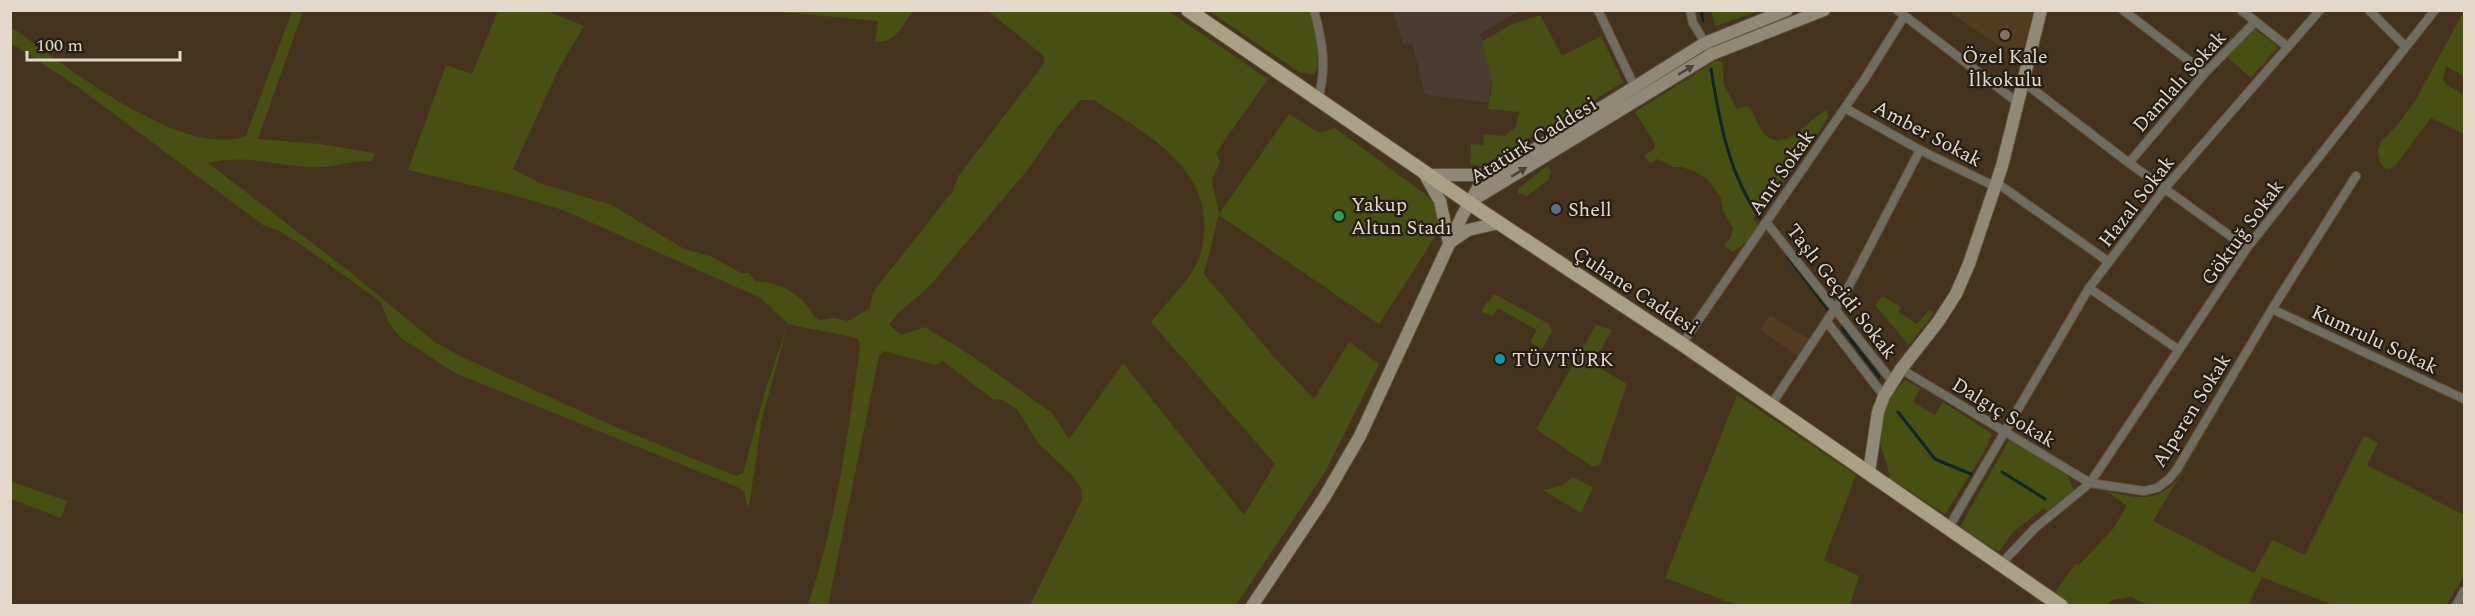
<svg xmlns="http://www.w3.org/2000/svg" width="2475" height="616" viewBox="0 0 2475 616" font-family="Spectral,serif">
<rect width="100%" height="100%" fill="#46331d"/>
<path fill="#543c20" d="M 1948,11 L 2033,11 L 2020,60 Z
M 1770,315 L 1810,340 L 1799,357 L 1760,330 Z"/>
<path fill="#4c3b30" d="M 1393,11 L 1519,11 L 1480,34 L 1491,75 L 1489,103 L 1425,95 L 1412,43 L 1403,44 Z"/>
<path fill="#484f13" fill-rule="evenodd" d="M 1711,10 L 1760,10 L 1760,11 L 1715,26 Z
M 292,11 L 303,11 L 258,139 L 320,144 L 375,153 L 372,161 C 352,160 335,167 316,167 C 279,167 244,153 208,163 L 350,272 L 436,343 L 462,357 L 611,425 L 736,476 L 743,473 L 766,388 L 788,324 L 761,298 L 563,210 L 513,195 L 408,170 L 446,65 L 472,74 L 498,11 L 547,11 L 584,26 L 559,68 L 513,169 L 539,183 L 612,205 L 684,249 L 710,256 L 741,273 L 749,273 L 756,282 C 773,280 797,292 807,306 C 812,312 813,315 819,320 L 833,318 L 848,321 L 870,308 L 873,292 L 952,192 L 959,175 L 1044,64 L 1044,56 L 988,11 L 1168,11 L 1268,79 L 1216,153 L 1220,162 L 1212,180 L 1219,214 L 1289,114 L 1319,133 L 1335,128 L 1425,194 C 1439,205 1439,220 1435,237 L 1379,324 L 1219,215 L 1204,274 L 1273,356 L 1314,399 L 1349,342 L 1379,364 L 1325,472 L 1236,605 L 1030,605 L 1082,500 L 1081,488 L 1071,474 L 1038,443 L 1017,409 L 1000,399 L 994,400 L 943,361 L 935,365 L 884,351 L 879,356 L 828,605 L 808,605 C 836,523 849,431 860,345 L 858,339 C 835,332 811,330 788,324 L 762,418 L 749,507 L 745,501 L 745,492 L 737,487 L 455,373 L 401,338 L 389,323 L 380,301 L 306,248 L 280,231 L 263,225 L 78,87 L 11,43 L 10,26 C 63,63 180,160 246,136 ZM 1080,100 L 1094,100 C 1143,132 1210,166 1204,233 C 1203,245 1201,258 1194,268 C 1183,287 1165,304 1151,322 L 1275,464 L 1244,515 L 1123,363 L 1069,439 L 1052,413 L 978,360 L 925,327 L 901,335 L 889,325 L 899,312 L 928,288 L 1029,168 L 1058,126 Z
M 771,11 L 913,11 C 902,26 896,43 875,42 L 878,21 Z
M 1209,11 L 1310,11 C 1315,31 1325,55 1314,75 L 1299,72 Z
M 2464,11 L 2464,76 L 2446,66 L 2443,79 L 2447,85 L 2462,94 L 2464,93 L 2464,134 L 2431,118 L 2395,166 L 2389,169 L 2384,168 L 2380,162 L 2378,152 L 2380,143 L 2399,123 L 2415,101 Z
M 1540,15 L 1562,56 L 1601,36 L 1623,82 C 1577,112 1529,137 1482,166 L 1470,164 L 1471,144 L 1483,145 L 1484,134 L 1504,136 L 1516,127 L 1519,112 L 1488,109 L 1492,83 L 1482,41 L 1513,24 Z
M 2254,29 L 2275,44 L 2277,48 L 2251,78 L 2227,57 Z
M 1717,60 L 1722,63 L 1724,86 L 1737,109 L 1746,106 L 1750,108 C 1755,116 1758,126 1764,133 C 1782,157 1810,117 1827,110 L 1828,117 L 1819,132 L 1770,202 L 1753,218 L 1760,227 L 1741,247 L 1732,252 L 1724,245 L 1731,237 L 1733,228 L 1723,210 L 1721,198 L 1707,179 L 1694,171 L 1681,167 L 1673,167 L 1657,159 L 1651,163 L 1644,156 L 1654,149 L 1655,144 L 1635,112 Z
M 1547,166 L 1551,171 L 1548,180 L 1527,196 L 1518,193 L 1518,189 Z
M 1494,294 L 1549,324 L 1552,331 L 1542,349 L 1530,342 L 1537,330 L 1498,308 L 1493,316 L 1482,313 L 1482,309 Z
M 1882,296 L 1901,307 L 1898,312 L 1917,324 L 1929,310 L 1934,313 L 1909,345 L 1875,305 Z
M 1596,325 L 1612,330 L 1593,364 L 1627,384 L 1600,464 L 1593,467 L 1536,429 Z
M 1905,380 L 1920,388 L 1913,402 L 1935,415 L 1943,402 L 1992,434 L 1984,452 L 1945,514 L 1889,478 C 1889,463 1880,450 1879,435 C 1879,416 1892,392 1905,380 Z
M 2233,387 L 2153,521 L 2254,573 L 2272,540 L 2305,555 L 2364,436 L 2378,443 L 2367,465 L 2464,515 L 2464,576 L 2446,605 L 2332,605 L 2262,577 L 2248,605 L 2147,605 L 2131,597 L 2112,600 L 2107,605 L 2071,605 L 2059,600 L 2056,591 L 2075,564 L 2079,565 L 2113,529 L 2127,506 L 2107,491 C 2135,498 2157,504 2177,479 Z
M 1737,395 L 1856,475 L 1824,560 L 1859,576 L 1850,605 L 1737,605 L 1665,578 Z
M 2009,440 L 2067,475 L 2074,490 L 2047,511 L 2044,508 L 2012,533 L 1999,552 L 1960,527 Z
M 1573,477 L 1593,487 L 1581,513 L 1543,490 L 1563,485 Z
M 10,481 L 67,501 L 61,518 L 11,499 Z"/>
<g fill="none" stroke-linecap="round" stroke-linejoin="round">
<path stroke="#122528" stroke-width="3" d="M 1701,10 L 1703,21
M 1711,69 C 1719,119 1729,176 1760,218
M 1788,257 L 1829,311
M 1842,328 L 1879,377
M 1898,412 L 1935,459 L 1971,474
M 2002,472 L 2045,499"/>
<defs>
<path id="street" d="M 1314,10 C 1323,44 1327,66 1318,100
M 1598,10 L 1637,92
M 1690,10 L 1693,23 L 1712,54
M 1897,10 L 2017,102
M 2123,10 L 2205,73
M 2241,10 L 2288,47
M 2369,10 L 2405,46
M 2022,81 L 2129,163 L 2247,248
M 1845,108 L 1920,150 L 1996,187
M 2129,163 L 2205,73 L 2255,22
M 1997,183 L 2109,262
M 1766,222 L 1892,381
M 2089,288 L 2179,350
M 2272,309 L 2464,399
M 1827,322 L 1884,396
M 1682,344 L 1864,80 L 1903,18
M 1901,369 L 2090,483 L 2144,491 L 2157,488 L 2169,479 L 2177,469 L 2272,309 L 2356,176
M 1771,405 L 1846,292 L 1920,150
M 1949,527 L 2089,288 L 2165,188 L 2320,10
M 2002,563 L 2035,528 L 2090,483 L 2247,248 L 2435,10
M 2456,606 L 2464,591"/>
<path id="secondary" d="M 1424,173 L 1440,201 L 1449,243 L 1468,230 L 1499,223
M 1428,175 L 1492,175
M 1473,200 L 1712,54 L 1824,10
M 1869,472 L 1878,412 L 1884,396 L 1901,369 L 1938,322 L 1956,294 L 1969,264 L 2002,166 L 2041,10
M 1252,606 L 1324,498 L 1360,436 L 1463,214 L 1481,183 L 1705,43 L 1787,10"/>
<path id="primary" d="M 1188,10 L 1484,213 L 1682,344 L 2061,606"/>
</defs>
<use href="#street" stroke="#62513c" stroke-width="10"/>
<use href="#secondary" stroke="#62513c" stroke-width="14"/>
<use href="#primary" stroke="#62513c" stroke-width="16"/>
<use href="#street" stroke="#716c60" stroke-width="8"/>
<use href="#secondary" stroke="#918976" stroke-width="12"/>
<use href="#primary" stroke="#aaa086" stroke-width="14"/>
</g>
<defs><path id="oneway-solid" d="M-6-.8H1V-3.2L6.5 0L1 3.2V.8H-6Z" transform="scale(1.5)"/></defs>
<g fill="#4b4336">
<use href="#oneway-solid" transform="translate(1686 70) rotate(-31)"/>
<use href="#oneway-solid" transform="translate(1519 172) rotate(-31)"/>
</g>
<circle fill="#8d6e63" stroke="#251d13" stroke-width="2" cx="2005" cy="35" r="6"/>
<circle fill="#5c6f8a" stroke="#251d13" stroke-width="2" cx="1556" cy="209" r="6"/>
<circle fill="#2e9e5b" stroke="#251d13" stroke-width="2" cx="1339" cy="216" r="6"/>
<circle fill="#0f9aa8" stroke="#251d13" stroke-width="2" cx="1500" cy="359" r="6"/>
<g text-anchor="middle" stroke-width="4.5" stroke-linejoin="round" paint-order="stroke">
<g font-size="20" fill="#e4d8cb" stroke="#251d13" text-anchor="start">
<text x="2005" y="63" text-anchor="middle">Özel Kale<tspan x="2005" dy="23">İlkokulu</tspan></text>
<text x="1351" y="211">Yakup<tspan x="1351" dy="23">Altun Stadı</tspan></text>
<text x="1568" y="216">Shell</text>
<text x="1512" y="366">TÜVTÜRK</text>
</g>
<g font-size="20" fill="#e4d8cb" stroke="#251d13">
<text transform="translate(2179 81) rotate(-48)" y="7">Damlalı Sokak</text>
<text transform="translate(1928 133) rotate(28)" y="7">Amber Sokak</text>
<text transform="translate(1533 140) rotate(-32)" y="7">Atatürk Caddesi</text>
<text transform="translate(1781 172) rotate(-55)" y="7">Anıt Sokak</text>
<text transform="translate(2136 201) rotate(-52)" y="7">Hazal Sokak</text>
<text transform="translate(2242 232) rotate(-54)" y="7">Göktuğ Sokak</text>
<text transform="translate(1636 290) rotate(33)" y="7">Çuhane Caddesi</text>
<text transform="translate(1842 291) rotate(52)" y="7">Taşlı Geçidi Sokak</text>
<text transform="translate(2375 339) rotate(25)" y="7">Kumrulu Sokak</text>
<text transform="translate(2191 410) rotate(-58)" y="7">Alperen Sokak</text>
<text transform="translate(2004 412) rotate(31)" y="7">Dalgıç Sokak</text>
</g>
</g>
<rect width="2475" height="616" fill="none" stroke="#e4d8cb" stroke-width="24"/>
<path d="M27 51v9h153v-9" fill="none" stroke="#e4d8cb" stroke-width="3"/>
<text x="36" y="51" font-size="18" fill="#e4d8cb" stroke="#251d13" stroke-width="4.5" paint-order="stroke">100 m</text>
</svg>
